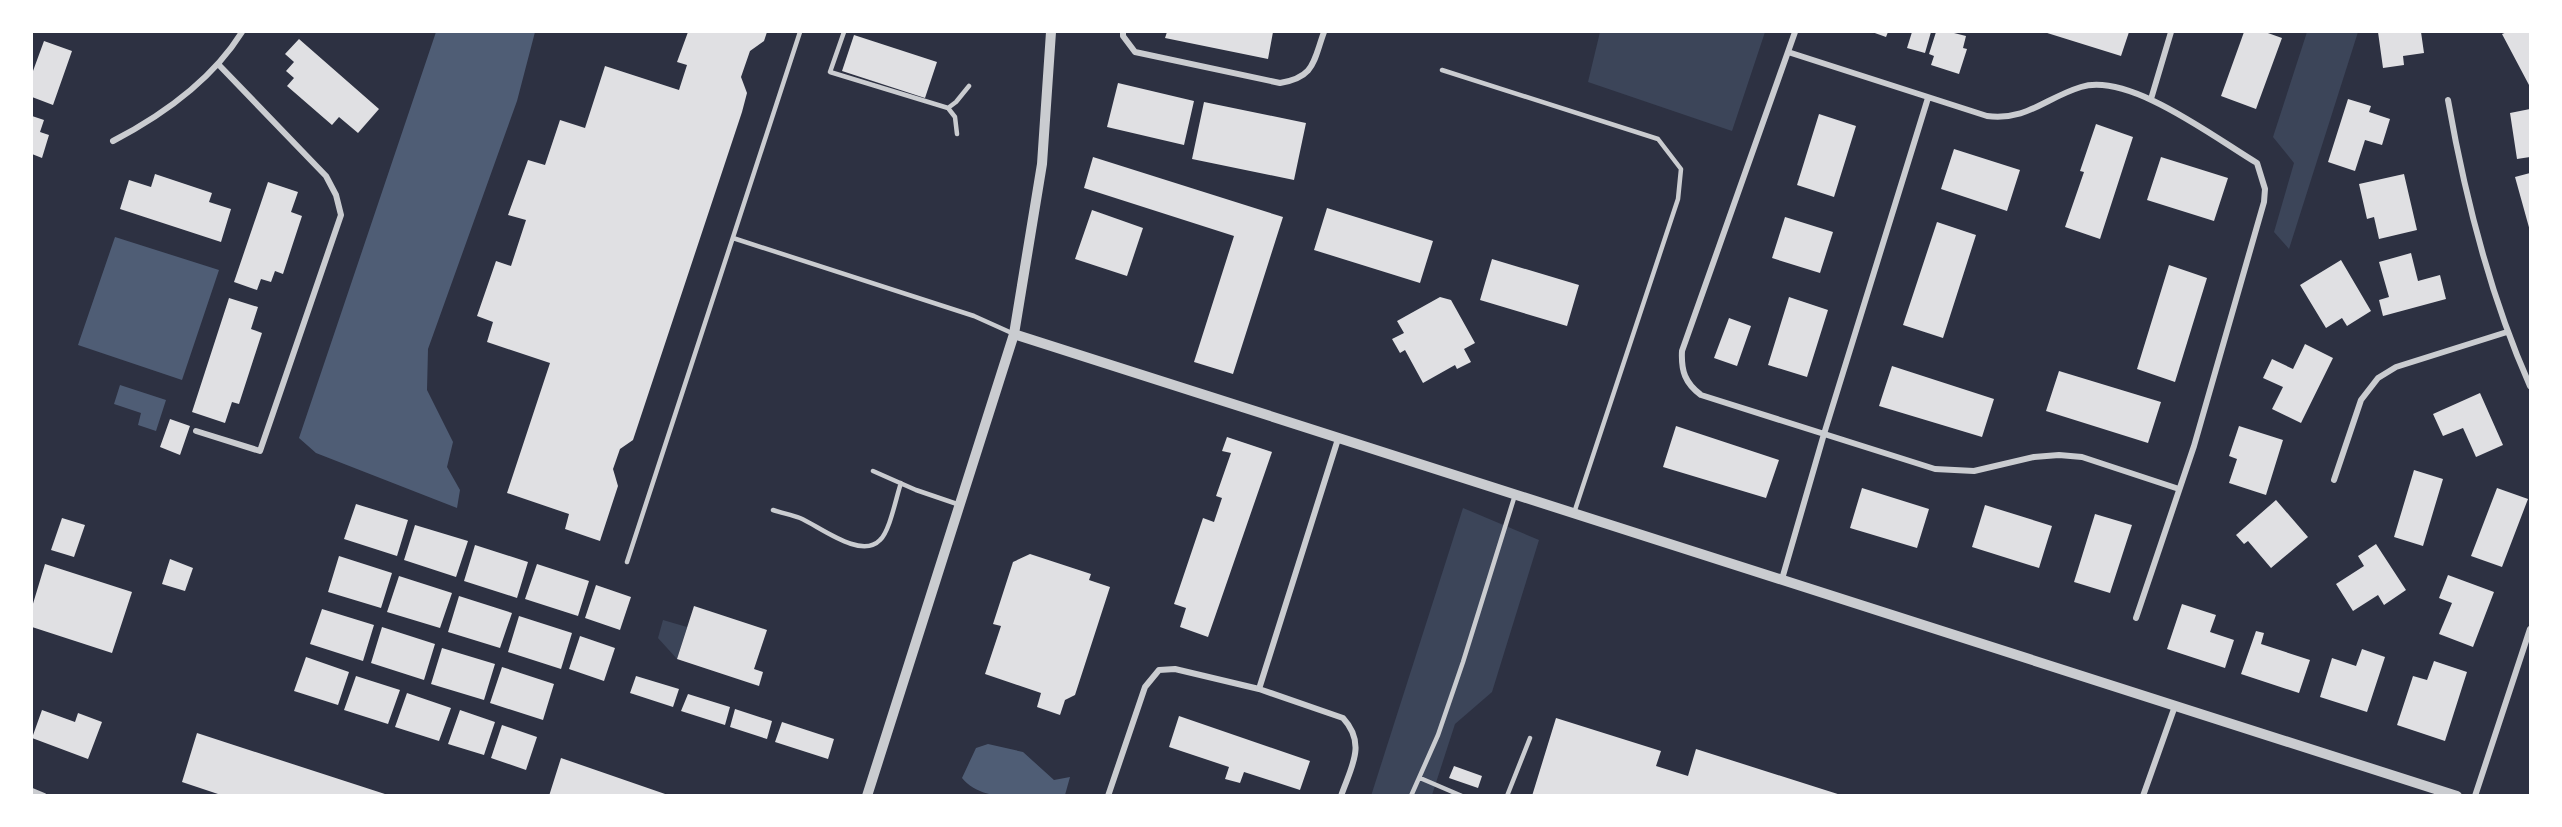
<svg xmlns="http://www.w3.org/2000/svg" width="2562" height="827" viewBox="0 0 2562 827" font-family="'Source Sans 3',sans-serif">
<rect width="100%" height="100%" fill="#2d3142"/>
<path fill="#3c4559" d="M 1600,32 L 1765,32 L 1732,131 L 1588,82 Z
M 2307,32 L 2358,32 L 2289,249 L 2274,232 L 2294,163 L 2273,137 Z
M 1463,508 L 1539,540 L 1492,692 L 1455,724 L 1432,795 L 1371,796 Z
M 663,620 L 687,627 L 677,659 L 658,638 Z"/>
<path fill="#4f5d75" d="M 436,32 L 535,32 L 517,101 L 428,349 L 427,390 L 453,442 L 447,467 L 460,490 L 457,508 L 316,453 L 299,438 Z
M 115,237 L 219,270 L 182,380 L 78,345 Z
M 120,385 L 166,400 L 156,431 L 138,425 L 141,413 L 114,404 Z
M 988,744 L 1023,752 L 1054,780 L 1070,777 L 1065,795 C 1033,796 984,805 962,778 L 976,748 Z"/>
<path fill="#e0e0e3" d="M 688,32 L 767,32 L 764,41 L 750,51 L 741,77 L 747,93 L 742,112 L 633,440 L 620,449 L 613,469 L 618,486 L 600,541 L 565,529 L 569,514 L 507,493 L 550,363 L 487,342 L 493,322 L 477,316 L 496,261 L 511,266 L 526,220 L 508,215 L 528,160 L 545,165 L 560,120 L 585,128 L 605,66 L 679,90 L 687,65 L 677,62 Z
M 1167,32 L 1273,32 L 1268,59 L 1165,38 Z
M 1872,32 L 1888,32 L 1886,37 Z
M 1912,32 L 1931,32 L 1925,53 L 1907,48 Z
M 1936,32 L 1950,32 L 1966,36 L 1963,48 L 1967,49 L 1959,74 L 1931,65 L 1934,56 L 1929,54 Z
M 2044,32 L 2129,32 L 2121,56 Z
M 2244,32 L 2265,32 L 2282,38 L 2256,109 L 2221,96 Z
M 2378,32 L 2421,32 L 2424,53 L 2403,56 L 2404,65 L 2383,68 Z
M 2507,32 L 2530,32 L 2530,84 L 2529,85 L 2502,34 Z
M 854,35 L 937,62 L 925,98 L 842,71 Z
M 299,39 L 379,109 L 358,133 L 339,117 L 332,125 L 287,86 L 294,78 L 286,71 L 294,62 L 285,54 Z
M 44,41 L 72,51 L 53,105 L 32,97 L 32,70 L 33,71 Z
M 1118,83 L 1194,101 L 1184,145 L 1107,127 Z
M 2348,99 L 2371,106 L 2369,112 L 2390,119 L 2382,145 L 2365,140 L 2355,171 L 2328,162 Z
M 1204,102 L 1306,123 L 1294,180 L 1192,159 Z
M 2530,109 L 2530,157 L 2517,159 L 2510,113 Z
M 1819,114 L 1856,126 L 1834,197 L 1797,185 Z
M 32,116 L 44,120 L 40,132 L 49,135 L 42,158 L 32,154 Z
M 2096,124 L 2133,137 L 2100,239 L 2065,227 L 2084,172 L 2080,171 Z
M 1954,149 L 2020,170 L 2007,211 L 1941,189 Z
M 1093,157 L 1283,217 L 1233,374 L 1194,362 L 1234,236 L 1084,188 Z
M 2161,157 L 2228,178 L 2214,221 L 2147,200 Z
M 2530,173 L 2530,231 L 2515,177 Z
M 155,174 L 212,193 L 209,202 L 231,209 L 221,242 L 120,209 L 129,180 L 151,187 Z
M 2404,174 L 2417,230 L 2379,239 L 2374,217 L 2367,219 L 2359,184 Z
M 268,182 L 298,192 L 291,212 L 302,216 L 283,274 L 275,271 L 271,282 L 261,279 L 257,290 L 234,282 Z
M 1327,208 L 1433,241 L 1420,283 L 1314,250 Z
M 1092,210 L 1143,228 L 1127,276 L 1075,259 Z
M 1785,217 L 1833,232 L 1820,273 L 1772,258 Z
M 1937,222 L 1976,235 L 1943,338 L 1903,325 Z
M 2411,253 L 2418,281 L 2440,275 L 2446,299 L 2383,316 L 2379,300 L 2389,297 L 2379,262 Z
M 1492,259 L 1579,285 L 1567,326 L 1480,300 Z
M 2341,260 L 2371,311 L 2347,326 L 2342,318 L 2326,328 L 2300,285 Z
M 2169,265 L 2207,278 L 2175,382 L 2137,369 Z
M 1440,297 L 1451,300 L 1475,343 L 1464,349 L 1471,362 L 1457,369 L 1455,365 L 1423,383 L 1405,350 L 1400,353 L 1392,339 L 1404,333 L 1397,321 Z
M 1789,297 L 1828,310 L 1807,377 L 1768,365 Z
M 229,298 L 258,307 L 251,329 L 262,333 L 239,404 L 232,402 L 225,423 L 192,412 Z
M 1729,318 L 1751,326 L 1737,366 L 1714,358 Z
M 2305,344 L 2333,358 L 2301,423 L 2272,409 L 2283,387 L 2263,378 L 2272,359 L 2293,369 Z
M 1892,366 L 1994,399 L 1982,437 L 1879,406 Z
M 2059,371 L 2161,402 L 2148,443 L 2046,411 Z
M 2480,393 L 2503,445 L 2476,457 L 2463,428 L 2443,436 L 2433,414 Z
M 170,419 L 190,426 L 180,455 L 160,447 Z
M 1676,426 L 1779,460 L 1766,498 L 1663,467 Z
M 2239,426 L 2283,440 L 2266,495 L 2229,483 L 2237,459 L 2229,456 Z
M 1227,437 L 1272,452 L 1208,637 L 1180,627 L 1186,608 L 1174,604 L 1203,518 L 1214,522 L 1222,498 L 1216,496 L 1231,453 L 1222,451 Z
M 2414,470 L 2443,479 L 2423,546 L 2394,537 Z
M 1862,488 L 1929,509 L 1917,548 L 1850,528 Z
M 2497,488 L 2528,499 L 2502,567 L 2471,556 Z
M 2276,500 L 2308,537 L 2271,568 L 2248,541 L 2244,544 L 2236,535 Z
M 356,504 L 408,520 L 397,556 L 344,539 Z
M 1985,505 L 2052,526 L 2039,568 L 1972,547 Z
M 2095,514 L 2132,525 L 2110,593 L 2074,582 Z
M 62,518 L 85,525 L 74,557 L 51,550 Z
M 415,525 L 468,541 L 456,577 L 404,560 Z
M 2376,544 L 2406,590 L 2384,605 L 2378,595 L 2353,611 L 2336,584 L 2364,566 L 2358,556 Z
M 475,545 L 528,562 L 517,598 L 464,581 Z
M 1030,554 L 1091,574 L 1089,580 L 1110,587 L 1075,695 L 1065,700 L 1060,715 L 1037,707 L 1041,693 L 985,674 L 1001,626 L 993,624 L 1013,562 Z
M 339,556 L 392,573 L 381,608 L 328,592 Z
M 170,559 L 193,568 L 185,591 L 162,584 Z
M 45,564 L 132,592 L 112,653 L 32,627 L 32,607 Z
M 537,564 L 589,581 L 578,616 L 525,599 Z
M 2448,575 L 2494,592 L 2473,647 L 2439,634 L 2452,603 L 2439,598 Z
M 399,576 L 452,593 L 440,628 L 387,612 Z
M 596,585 L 631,597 L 620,630 L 585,618 Z
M 459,596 L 512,613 L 500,648 L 448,632 Z
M 2182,604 L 2216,615 L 2210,632 L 2234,640 L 2225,668 L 2167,649 Z
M 694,606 L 767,630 L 754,669 L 763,672 L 759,686 L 677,659 Z
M 322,609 L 374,625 L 363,661 L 310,644 Z
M 519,616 L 572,633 L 561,669 L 508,652 Z
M 382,627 L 435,644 L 424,680 L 371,663 Z
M 2256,631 L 2264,633 L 2261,644 L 2310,660 L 2299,693 L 2241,674 Z
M 580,636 L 615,648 L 604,681 L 569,669 Z
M 442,648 L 495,664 L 484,700 L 431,684 Z
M 2362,649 L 2385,657 L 2367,712 L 2320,697 L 2332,658 L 2356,666 Z
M 306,657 L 349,672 L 338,705 L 294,691 Z
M 2434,661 L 2467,672 L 2445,741 L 2397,725 L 2413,676 L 2427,680 Z
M 502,667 L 554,684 L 543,720 L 490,703 Z
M 356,676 L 400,690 L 388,724 L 344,710 Z
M 636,676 L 679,689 L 673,707 L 630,693 Z
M 407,693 L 451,708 L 439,741 L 395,727 Z
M 688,694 L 730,707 L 725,725 L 681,711 Z
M 735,709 L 772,721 L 767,739 L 730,727 Z
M 42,710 L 75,722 L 78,713 L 102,722 L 88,759 L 32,738 Z
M 460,710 L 495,722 L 484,755 L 448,744 Z
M 1179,716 L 1310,761 L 1300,790 L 1244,772 L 1240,783 L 1225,779 L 1229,767 L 1169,747 Z
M 1556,718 L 1661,751 L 1656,766 L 1688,776 L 1696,749 L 1844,796 L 1532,796 Z
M 782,722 L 834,739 L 828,759 L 775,742 Z
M 502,725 L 537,737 L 526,770 L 491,758 Z
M 197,733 L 388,795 L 388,796 L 224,796 L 182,782 Z
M 561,758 L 668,795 L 668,796 L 549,796 Z
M 1454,766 L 1482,776 L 1478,788 L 1449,778 Z"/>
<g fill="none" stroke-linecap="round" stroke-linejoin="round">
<path stroke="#caccd0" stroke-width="4.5" d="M 844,32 L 830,72 L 948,108 L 955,117 L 957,134
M 1442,70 L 1658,139 L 1681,169 L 1678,199 L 1574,513
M 948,108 L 956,102 L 969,86
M 733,238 L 974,316 L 1014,334
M 873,471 L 916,490 L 960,505
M 773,510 C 782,513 792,515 800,518 C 819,526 861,560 880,540 C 890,531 896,497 901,483
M 627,562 L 800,32
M 1420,778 L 1462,796
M 1411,796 L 1438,735 L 1463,662 L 1515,495
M 1507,796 L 1530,738"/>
<path stroke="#caccd0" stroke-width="6" d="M 1123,32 L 1123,36 L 1135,52 L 1280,83 C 1315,77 1313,62 1324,32
M 1795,32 L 1682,351 C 1681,371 1685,383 1701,395 L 1935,469 L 1974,471 L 2034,457 L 2059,455 L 2082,457 L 2179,489
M 1788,52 L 1987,116 C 2027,121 2045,98 2081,87 C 2129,72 2215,138 2257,163 L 2265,189 L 2264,202 L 2194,446 L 2136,618
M 2151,99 L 2171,32
M 2448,100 C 2465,197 2490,296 2530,386
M 113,141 C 163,115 212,80 242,32
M 196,431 L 260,451 L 341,215 L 336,195 L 326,176 L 218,64
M 2334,480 L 2361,400 L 2378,378 L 2396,367 L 2507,332
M 1782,579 L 1824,434 L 1928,98
M 1259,689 L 1338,439
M 32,791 L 44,796
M 1108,796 L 1145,687 L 1159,670 L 1175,669 L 1259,689 L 1343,718 C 1367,744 1351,767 1341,796
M 2143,796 L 2175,706
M 2475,796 L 2530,629"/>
<path stroke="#caccd0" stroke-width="10" d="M 1014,334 L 2457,796
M 867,796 L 1014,334 L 1042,164 L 1051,32"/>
</g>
<rect width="2562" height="827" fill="none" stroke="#ffffff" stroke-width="66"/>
</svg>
